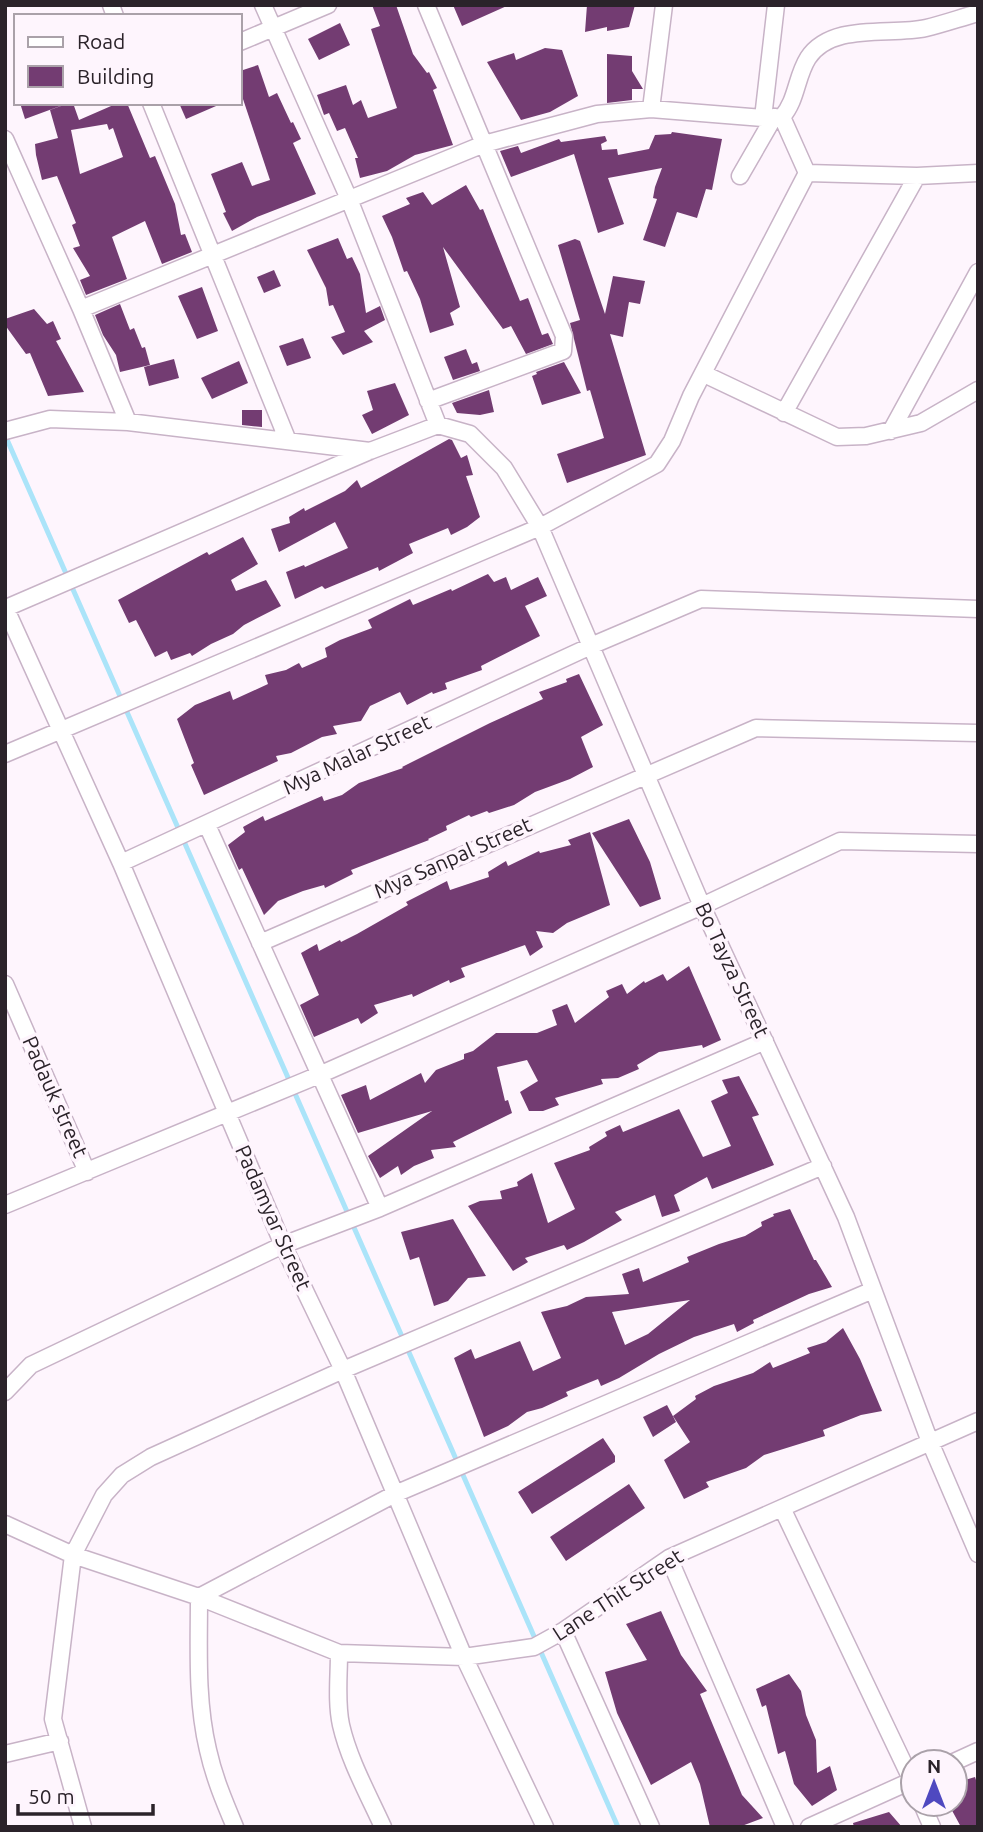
<svg xmlns="http://www.w3.org/2000/svg" width="983" height="1832" viewBox="0 0 983 1832" font-family="Ubuntu,sans-serif">
<rect width="100%" height="100%" fill="#fef5fd"/>
<g fill="none" stroke-linecap="round" stroke-linejoin="round">
<path stroke="#abe4f9" stroke-width="5" d="M 5,435 L 618,1827"/>
</g>
<path fill="#733c72" fill-rule="evenodd" d="M 372,5 L 396,5 L 413,54 L 427,73 L 429,72 L 437,88 L 433,90 L 453,145 L 415,155 L 387,171 L 360,178 L 355,158 L 358,158 L 345,128 L 337,131 L 329,113 L 324,115 L 317,95 L 346,85 L 353,105 L 361,100 L 368,118 L 397,108 L 371,29 L 380,26 Z
M 453,5 L 509,5 L 462,26 Z
M 587,5 L 635,5 L 629,27 L 607,31 L 607,27 L 585,32 Z
M 340,23 L 350,45 L 319,60 L 308,39 Z
M 545,48 L 562,50 L 578,96 L 550,112 L 521,120 L 487,62 L 514,53 L 516,60 Z
M 607,54 L 632,56 L 632,71 L 643,89 L 632,89 L 632,100 L 607,103 Z
M 258,65 L 269,97 L 277,93 L 291,123 L 293,122 L 301,139 L 293,143 L 316,194 L 257,217 L 232,231 L 223,213 L 226,212 L 211,174 L 242,162 L 252,186 L 270,180 L 240,90 L 240,71 Z
M 20,103 L 63,103 L 63,105 L 25,119 Z
M 69,103 L 73,103 L 79,120 L 118,103 L 127,103 L 150,158 L 155,156 L 175,204 L 181,235 L 185,234 L 192,252 L 162,264 L 145,221 L 112,237 L 127,279 L 86,295 L 80,280 L 90,276 L 73,248 L 80,246 L 72,225 L 76,223 L 57,176 L 42,180 L 36,155 L 35,144 L 58,138 L 50,110 ZM 107,124 L 109,130 L 113,128 L 123,157 L 80,174 L 71,130 Z
M 179,103 L 223,103 L 186,119 Z
M 672,132 L 722,139 L 712,190 L 706,189 L 697,218 L 677,212 L 665,247 L 643,240 L 657,199 L 653,198 L 655,187 L 662,168 L 608,178 L 624,224 L 598,233 L 574,154 L 511,177 L 500,151 L 518,146 L 521,153 L 559,139 L 561,142 L 605,136 L 607,141 L 601,144 L 602,150 L 617,149 L 618,155 L 649,149 L 655,135 L 671,134 Z
M 466,185 L 480,210 L 483,209 L 520,301 L 528,298 L 542,335 L 548,333 L 553,344 L 526,354 L 511,326 L 503,329 L 443,247 L 460,307 L 450,313 L 454,325 L 430,333 L 420,299 L 407,271 L 404,272 L 392,237 L 382,216 L 410,204 L 406,198 L 423,192 L 432,205 Z
M 338,238 L 347,259 L 352,257 L 360,274 L 366,313 L 380,306 L 385,320 L 364,331 L 373,342 L 343,355 L 331,337 L 345,332 L 333,305 L 329,306 L 326,288 L 307,250 Z
M 575,239 L 580,241 L 605,314 L 613,276 L 645,281 L 640,304 L 629,302 L 623,337 L 610,334 L 646,455 L 567,483 L 557,454 L 604,438 L 590,390 L 587,391 L 570,323 L 580,320 L 558,245 Z
M 274,270 L 281,286 L 264,293 L 257,277 Z
M 202,287 L 218,331 L 197,339 L 178,296 Z
M 120,304 L 130,330 L 134,328 L 142,348 L 145,347 L 150,365 L 120,372 L 116,355 L 103,335 L 95,315 Z
M 34,309 L 47,324 L 53,321 L 61,339 L 56,341 L 84,392 L 48,396 L 30,353 L 26,354 L 5,325 L 5,319 Z
M 303,338 L 311,358 L 287,366 L 279,346 Z
M 466,349 L 472,364 L 477,362 L 480,371 L 453,380 L 444,357 Z
M 174,359 L 179,378 L 149,386 L 144,367 Z
M 239,361 L 248,383 L 212,399 L 201,378 Z
M 564,362 L 581,393 L 542,405 L 532,376 L 537,374 L 536,372 Z
M 395,383 L 409,415 L 372,434 L 362,415 L 373,410 L 367,391 Z
M 489,390 L 494,412 L 480,415 L 457,413 L 452,403 Z
M 242,410 L 262,410 L 262,427 L 242,425 Z
M 449,439 L 452,440 L 461,458 L 467,455 L 473,475 L 466,476 L 480,517 L 467,527 L 451,535 L 448,528 L 409,544 L 413,553 L 379,571 L 378,567 L 325,589 L 322,586 L 295,599 L 286,572 L 304,565 L 305,567 L 348,548 L 335,522 L 279,552 L 271,529 L 290,523 L 289,517 L 304,508 L 305,511 L 345,491 L 357,480 L 361,488 Z
M 243,537 L 258,564 L 231,580 L 236,591 L 266,580 L 281,606 L 244,625 L 233,634 L 211,644 L 192,656 L 190,653 L 171,660 L 167,651 L 155,657 L 136,620 L 129,623 L 118,600 L 207,552 L 209,555 Z
M 488,574 L 494,582 L 506,577 L 511,590 L 538,577 L 547,596 L 525,606 L 540,636 L 481,666 L 482,670 L 445,683 L 447,689 L 433,694 L 432,692 L 407,705 L 400,692 L 370,706 L 361,721 L 333,726 L 337,734 L 322,737 L 291,753 L 276,756 L 278,761 L 204,795 L 191,765 L 194,763 L 177,719 L 195,705 L 230,691 L 233,700 L 268,684 L 265,675 L 286,670 L 299,663 L 302,668 L 327,657 L 325,648 L 340,640 L 372,628 L 368,620 L 410,599 L 413,605 L 451,589 L 452,591 Z
M 579,674 L 603,725 L 581,737 L 593,767 L 570,779 L 535,792 L 514,805 L 489,813 L 487,811 L 471,817 L 469,815 L 446,826 L 447,830 L 428,839 L 429,840 L 351,870 L 353,874 L 325,888 L 324,885 L 303,891 L 278,901 L 264,915 L 242,868 L 239,870 L 228,845 L 245,832 L 243,827 L 263,816 L 265,821 L 322,796 L 324,801 L 342,795 L 359,783 L 403,768 L 402,767 L 490,723 L 543,699 L 539,692 L 567,682 L 566,679 Z
M 629,819 L 650,862 L 661,899 L 640,907 L 592,833 Z
M 590,832 L 610,905 L 567,923 L 553,933 L 536,931 L 543,947 L 530,956 L 525,945 L 461,968 L 465,977 L 450,983 L 449,980 L 413,997 L 412,994 L 374,1005 L 378,1013 L 361,1024 L 358,1018 L 314,1037 L 300,1005 L 319,995 L 301,953 L 317,944 L 319,951 L 340,940 L 341,942 L 357,934 L 408,905 L 406,902 L 447,881 L 450,890 L 489,877 L 488,872 L 506,861 L 508,866 L 539,851 L 540,853 L 571,845 L 568,840 Z
M 689,966 L 721,1040 L 703,1048 L 702,1045 L 659,1052 L 637,1065 L 639,1069 L 618,1078 L 601,1079 L 603,1084 L 555,1098 L 559,1105 L 543,1111 L 529,1111 L 520,1092 L 538,1081 L 527,1060 L 497,1067 L 505,1101 L 508,1100 L 512,1113 L 453,1142 L 456,1147 L 431,1150 L 434,1158 L 414,1166 L 401,1175 L 398,1166 L 380,1178 L 368,1156 L 432,1111 L 358,1133 L 341,1095 L 366,1085 L 370,1100 L 421,1073 L 425,1083 L 436,1070 L 464,1059 L 464,1054 L 473,1051 L 496,1033 L 537,1033 L 557,1025 L 552,1010 L 567,1004 L 575,1023 L 609,997 L 606,991 L 622,984 L 627,994 L 644,981 L 645,983 L 663,974 L 667,981 Z
M 739,1076 L 759,1115 L 752,1117 L 774,1165 L 712,1189 L 707,1177 L 674,1195 L 680,1211 L 662,1217 L 655,1195 L 615,1212 L 622,1220 L 584,1242 L 567,1250 L 564,1245 L 525,1258 L 528,1262 L 513,1271 L 468,1206 L 480,1201 L 502,1199 L 500,1191 L 518,1186 L 517,1182 L 532,1173 L 548,1223 L 575,1209 L 554,1163 L 590,1150 L 589,1147 L 607,1136 L 605,1132 L 620,1125 L 623,1132 L 679,1109 L 703,1157 L 731,1146 L 711,1101 L 728,1093 L 722,1080 Z
M 790,1209 L 814,1260 L 816,1260 L 832,1287 L 809,1294 L 753,1320 L 754,1323 L 737,1332 L 734,1324 L 694,1337 L 659,1354 L 619,1378 L 601,1386 L 598,1379 L 566,1392 L 568,1396 L 542,1408 L 527,1412 L 508,1426 L 484,1437 L 454,1358 L 471,1349 L 475,1359 L 520,1341 L 533,1371 L 561,1358 L 541,1312 L 567,1306 L 586,1297 L 629,1294 L 622,1274 L 639,1268 L 643,1282 L 689,1262 L 687,1257 L 719,1244 L 745,1236 L 762,1226 L 761,1222 L 774,1216 L 773,1214 ZM 690,1300 L 648,1334 L 625,1345 L 612,1312 Z
M 453,1219 L 486,1276 L 468,1278 L 448,1301 L 434,1306 L 419,1257 L 410,1260 L 401,1232 Z
M 843,1328 L 860,1359 L 882,1411 L 861,1415 L 823,1430 L 825,1436 L 764,1455 L 746,1468 L 706,1482 L 709,1487 L 684,1499 L 664,1460 L 690,1442 L 673,1416 L 696,1399 L 695,1396 L 714,1386 L 753,1373 L 770,1362 L 773,1368 L 810,1353 L 807,1348 L 826,1342 Z
M 667,1405 L 676,1422 L 653,1437 L 643,1417 Z
M 603,1438 L 615,1456 L 615,1462 L 532,1514 L 518,1492 Z
M 629,1484 L 645,1508 L 566,1561 L 550,1537 Z
M 661,1611 L 681,1655 L 707,1691 L 700,1694 L 742,1795 L 763,1818 L 739,1827 L 710,1827 L 700,1784 L 691,1762 L 651,1785 L 617,1713 L 605,1672 L 647,1660 L 626,1624 Z
M 789,1674 L 801,1691 L 806,1715 L 816,1740 L 817,1773 L 830,1766 L 837,1790 L 812,1806 L 794,1784 L 785,1751 L 778,1754 L 766,1705 L 762,1707 L 756,1689 Z
M 975,1777 L 978,1786 L 978,1827 L 961,1827 L 949,1805 L 955,1804 L 955,1783 Z
M 889,1812 L 902,1827 L 854,1827 L 853,1823 Z"/>
<g fill="none" stroke-linecap="round" stroke-linejoin="round">
<defs>
<path id="street" d="M 111,5 L 115,16
M 263,5 L 349,199 L 438,425
M 426,5 L 564,336 L 563,351 L 428,401
M 240,42 L 328,5
M 151,103 L 288,441
M 651,109 L 664,5
M 763,118 L 776,5
M 5,139 L 81,309 L 128,422
M 807,173 L 917,176 L 978,173
M 740,176 L 774,117
M 81,309 L 484,144 L 597,114 L 651,109 L 763,118 L 782,117 C 797,100 796,77 808,58 C 832,22 890,36 926,28 C 943,24 960,18 978,13
M 704,374 L 837,437 L 866,436 L 921,423 L 978,390
M 784,413 L 917,176
M 438,425 L 470,434 L 504,468 L 540,527 L 702,906 L 846,1217 L 930,1442 L 978,1554
M 5,431 L 50,419 L 128,422 L 370,451
M 891,431 L 978,272
M 5,607 L 121,863 L 283,1245 L 343,1370 L 464,1657 L 545,1827
M 6,608 L 370,451 L 438,425
M 5,754 L 540,527 L 657,464 L 672,441 L 691,396 L 807,173 L 782,117
M 207,825 L 380,1208
M 121,863 L 593,645 L 701,599 L 978,609
M 260,943 L 756,728 L 978,733
M 5,984 L 87,1172
M 5,1205 L 319,1075 L 702,906 L 840,841 L 978,844
M 5,1392 L 31,1365 L 283,1245 L 380,1208 L 765,1041
M 782,1508 L 913,1783
M 5,1524 L 73,1555 L 199,1597 L 339,1653 L 464,1657 L 534,1647 L 563,1631 L 669,1558 L 978,1421
M 669,1558 L 785,1827
M 563,1631 L 651,1827
M 339,1653 C 339,1677 336,1702 341,1725 C 349,1760 368,1794 383,1827
M 5,1754 L 60,1741
M 954,1762 L 978,1751
M 922,1804 L 932,1827
M 83,1827 L 53,1719 L 73,1555 L 104,1495 L 122,1475 L 151,1457 L 343,1370 L 823,1166
M 235,1827 C 224,1801 214,1777 208,1750 C 196,1700 199,1647 199,1597 L 395,1494 L 873,1290
M 809,1827 L 913,1780"/>
</defs>
<use href="#street" stroke="#c8b3c7" stroke-width="19"/>
<use href="#street" stroke="#fff" stroke-width="16"/>
</g>
<g text-anchor="middle" stroke-width="7" stroke-linejoin="round" paint-order="stroke">
<g font-size="21" fill="#2b232a" stroke="#fef5fd">
<text transform="translate(357 755) rotate(-25)" y="7">Mya Malar Street</text>
<text transform="translate(453 858) rotate(-24)" y="7">Mya Sanpal Street</text>
<text transform="translate(732 970) rotate(65)" y="7">Bo Tayza Street</text>
<text transform="translate(55 1097) rotate(66)" y="7">Padauk street</text>
<text transform="translate(273 1218) rotate(66)" y="7">Padamyar Street</text>
<text transform="translate(618 1595) rotate(-33)" y="7">Lane Thit Street</text>
</g>
</g>
<rect width="983" height="1832" fill="none" stroke="#2b232a" stroke-width="14"/>
<rect x="14" y="14" width="228" height="91" fill="#fef5fd" stroke="#aaa1a9" stroke-width="2"/>
<rect x="28" y="37" width="35" height="10" fill="#ffffff" stroke="#aaa1a9" stroke-width="2"/>
<text x="77" y="49" font-size="21" fill="#2b232a">Road</text>
<rect x="28" y="66" width="35" height="21" fill="#733c72" stroke="#aaa1a9" stroke-width="2"/>
<text x="77" y="84" font-size="21" fill="#2b232a">Building</text>
<g transform="translate(934 1783)"><circle r="33" fill="#fef5fd" stroke="#aaa1a9" stroke-width="2"/>
<path d="M0-5L12 26L0 18L-12 26Z" fill="#4f49c0"/>
<text y="-10" font-size="19" font-weight="bold" text-anchor="middle" fill="#2b232a">N</text>
</g>
<path d="M18 1804v10h135v-10" fill="none" stroke="#2b232a" stroke-width="3.5"/>
<text x="28" y="1804" font-size="21" fill="#2b232a" stroke="#fef5fd" stroke-width="5" paint-order="stroke">50 m</text>
</svg>
